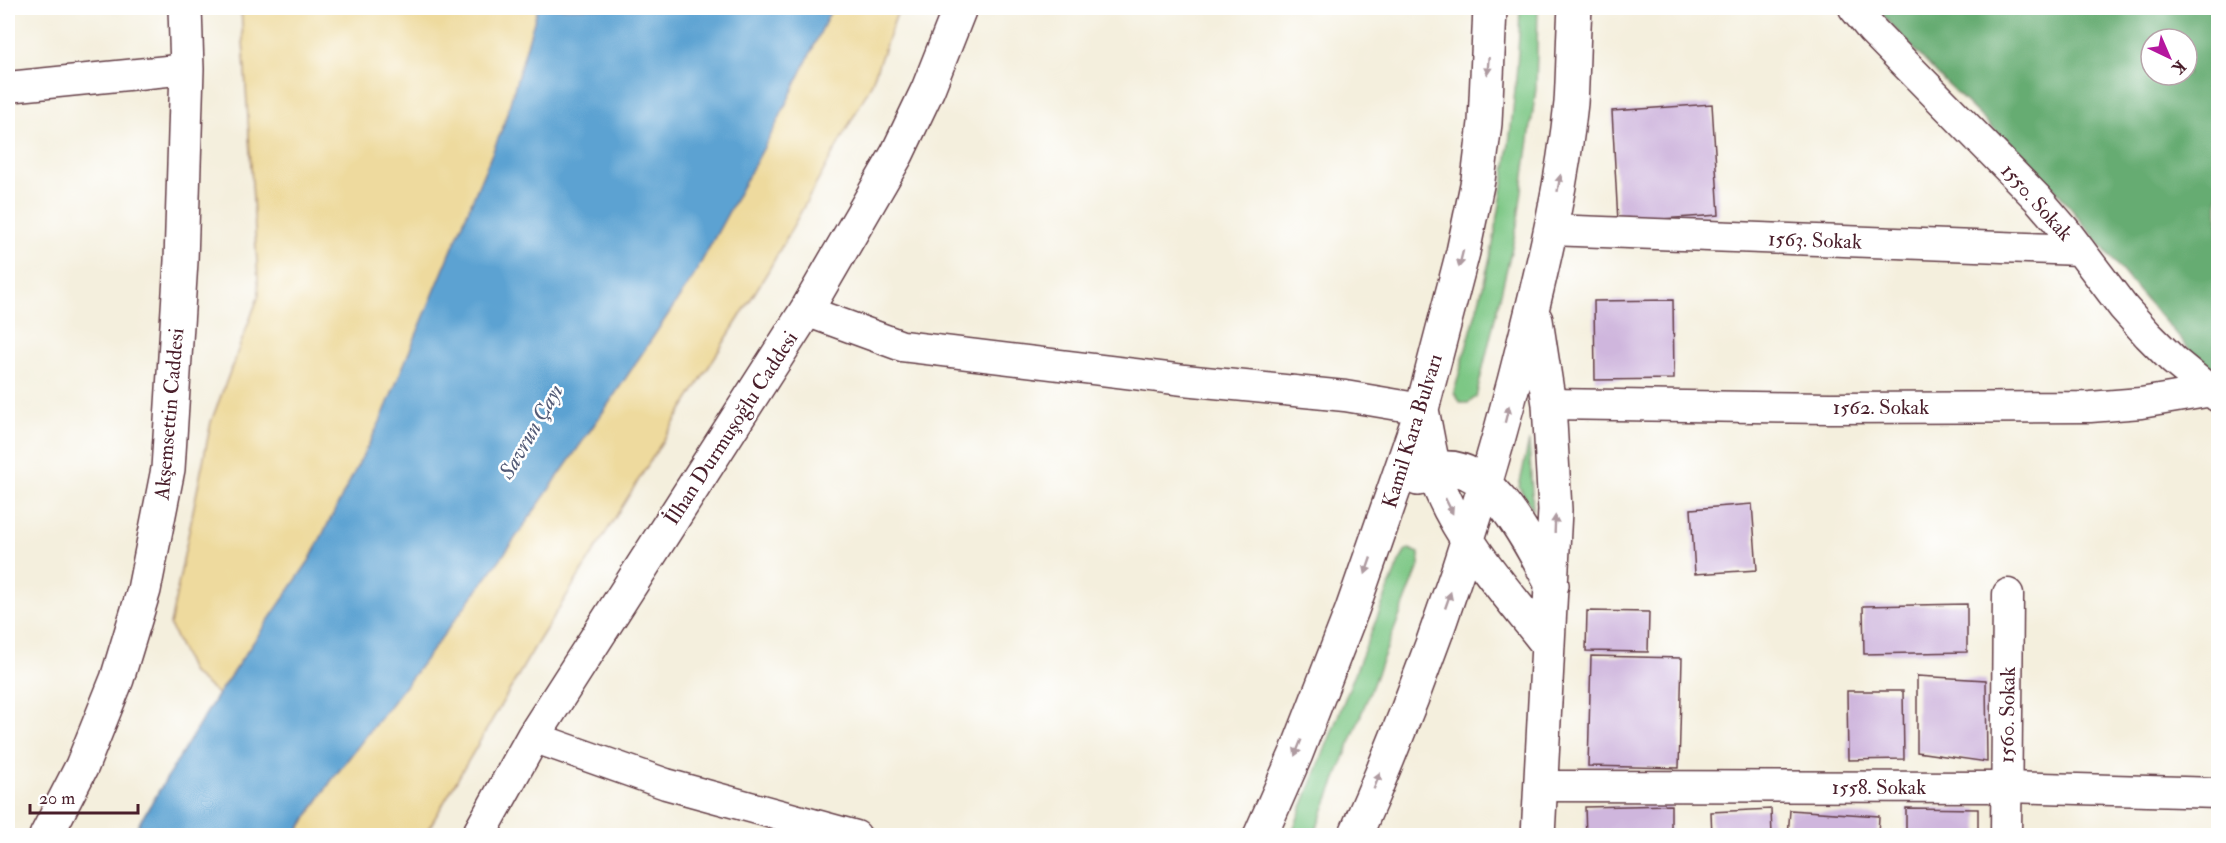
<svg xmlns="http://www.w3.org/2000/svg" width="2226" height="843" viewBox="0 0 2226 843" font-family="'IM FELL Double Pica',serif">
<rect width="100%" height="100%" fill="#fff"/>
<filter id="ink" filterUnits="userSpaceOnUse"><feTurbulence type="fractalNoise" baseFrequency=".0167" numOctaves="2"/><feDisplacementMap in="SourceGraphic" scale="12" xChannelSelector="R" yChannelSelector="G"/><feConvolveMatrix kernelMatrix="1 2 1 2 8 2 1 2 1" color-interpolation-filters="sRGB"/></filter>
<filter id="wash" filterUnits="userSpaceOnUse"><feTurbulence type="fractalNoise" baseFrequency=".008" numOctaves="4" result="noise"/><feDisplacementMap in="SourceGraphic" scale="24" xChannelSelector="R" yChannelSelector="G"/><feGaussianBlur stdDeviation="1.35" result="paint"/><feColorMatrix in="noise" values="0 0 0 0 0 0 0 0 0 0 0 0 0 0 0 0 0 1.4 0 .05"/><feComposite in="paint" operator="in"/></filter>
<g filter="url(#wash)">
<rect width="100%" height="100%" fill="#f4efdd"/>
<path fill="#7dc785" stroke="#647358" stroke-width="1.5" d="M 1520,8 L 1538,8 L 1536,89 L 1517,226 L 1476,397 L 1468,403 L 1461,403 L 1454,393 C 1467,342 1484,290 1494,239 C 1508,162 1518,85 1520,8 Z
M 1529,441 L 1533,510 L 1519,487 Z
M 1409,549 L 1419,553 L 1419,566 L 1314,835 L 1291,835 L 1399,562 L 1405,552 Z"/>
<path fill="#66ac72" stroke="#58664e" stroke-width="1.5" fill-rule="evenodd" d="M 1876,8 L 2218,8 L 2218,378 L 2197,358 L 2139,292 L 2055,189 L 1937,74 ZM 2151,39 L 2187,39 L 2187,75 L 2151,75 Z"/>
<path fill="#eeda9e" stroke="#9c7c64" stroke-width="1.5" d="M 241,8 L 538,8 L 503,127 L 380,422 L 309,561 L 218,694 L 192,673 L 170,625 L 211,422 L 259,295 Z
M 832,8 L 899,8 L 871,85 L 767,273 L 533,650 L 425,835 L 295,836 L 331,781 L 415,673 L 504,554 L 605,409 L 693,277 L 775,127 Z"/>
<path fill="#5ca2d2" stroke="#53607e" stroke-width="1.5" d="M 538,8 L 832,8 L 775,127 L 693,277 L 605,409 L 504,554 L 415,673 L 331,781 L 295,835 L 132,835 L 218,694 L 309,561 L 380,422 L 503,127 Z"/>
<g id="blocks">
<path fill="#cfb6dd" d="M 1712,104 L 1719,215 L 1618,222 L 1612,111 Z
M 1673,300 L 1674,379 L 1595,380 L 1594,301 Z
M 1752,504 L 1757,570 L 1695,574 L 1691,509 Z
M 1967,604 L 1967,652 L 1864,654 L 1863,606 Z
M 1587,611 L 1649,612 L 1648,652 L 1586,651 Z
M 1591,656 L 1682,658 L 1679,768 L 1588,766 Z
M 1917,676 L 1986,680 L 1987,762 L 1917,752 Z
M 1847,691 L 1903,691 L 1904,759 L 1848,760 Z
M 1671,805 L 1671,836 L 1586,836 L 1585,807 Z
M 1906,808 L 1978,809 L 1978,836 L 1906,836 Z
M 1771,809 L 1772,836 L 1712,836 L 1711,812 Z
M 1790,810 L 1879,816 L 1878,836 L 1788,836 Z"/>
</g>
</g>
<g filter="url(#ink)">
<use href="#blocks" fill-opacity="0" stroke="#643e46" stroke-width="1.5"/>
<g fill="none" stroke-linecap="round" stroke-linejoin="round">
<defs>
<path id="street" d="M 1854,8 L 1872,30 L 2038,199 L 2064,229 L 2123,307 L 2148,335 L 2173,360 L 2218,397
M 8,87 L 187,69
M 1550,230 L 2080,250
M 806,311 L 902,346 L 1184,380 L 1345,396 L 1422,409
M 1549,404 L 1830,408 L 2090,407 L 2141,403 L 2212,391
M 533,737 L 666,784 L 856,836
M 1540,786 L 2006,787 L 2218,793
M 2006,836 L 2008,594"/>
<path id="secondary" d="M 1536,320 L 1549,404 L 1555,510 L 1538,836
M 1422,410 C 1428,437 1431,465 1441,491 C 1466,549 1510,596 1548,645
M 1418,479 C 1423,476 1429,471 1434,470 C 1488,453 1532,548 1552,585
M 46,836 L 82,766 L 117,679 L 144,590 L 168,469 L 181,261 L 187,69 L 185,8
M 478,836 L 533,737 L 806,311 L 897,154 L 928,89 L 960,8
M 1260,836 L 1296,754 L 1352,610 L 1422,409 L 1463,252 L 1478,180 L 1485,123 L 1490,8
M 1355,836 C 1427,673 1484,506 1526,334 C 1545,258 1563,181 1571,103 C 1573,71 1573,39 1575,8"/>
</defs>
<use href="#street" stroke="#643e46" stroke-width="33"/>
<use href="#secondary" stroke="#643e46" stroke-width="36"/>
<use href="#street" stroke="#fff" stroke-width="30"/>
<use href="#secondary" stroke="#fff" stroke-width="33"/>
</g>
<defs><path id="oneway-solid" d="M-6-.8H1V-3.2L6.5 0L1 3.2V.8H-6Z" transform="scale(1.5)"/></defs>
<g fill="#ae9aa0">
<use href="#oneway-solid" transform="translate(1488 66) rotate(94)"/>
<use href="#oneway-solid" transform="translate(1559 183) rotate(-80)"/>
<use href="#oneway-solid" transform="translate(1461 259) rotate(104)"/>
<use href="#oneway-solid" transform="translate(1507 414) rotate(-76)"/>
<use href="#oneway-solid" transform="translate(1449 506) rotate(64)"/>
<use href="#oneway-solid" transform="translate(1555 524) rotate(-88)"/>
<use href="#oneway-solid" transform="translate(1368 566) rotate(109)"/>
<use href="#oneway-solid" transform="translate(1448 600) rotate(-71)"/>
<use href="#oneway-solid" transform="translate(1298 748) rotate(112)"/>
<use href="#oneway-solid" transform="translate(1377 781) rotate(-68)"/>
</g>
</g>
<g text-anchor="middle" stroke-width="5" stroke-linejoin="round" paint-order="stroke">
<g font-size="21" fill="#4a1f2b" stroke="#fff">
<text transform="translate(2037 202) rotate(48)" y="7">1550. Sokak</text>
<text transform="translate(1815 240) rotate(2)" y="7">1563. Sokak</text>
<text x="1881" y="414">1562. Sokak</text>
<text transform="translate(169 414) rotate(-85)" y="7">Akşemsettin Caddesi</text>
<text transform="translate(731 428) rotate(-57)" y="7">İlhan Durmuşoğlu Caddesi</text>
<text transform="translate(1412 431) rotate(-73)" y="7">Kamil Kara Bulvarı</text>
<text transform="translate(2007 715) rotate(-89)" y="7">1560. Sokak</text>
<text x="1879" y="794">1558. Sokak</text>
</g>
<g font-size="22" font-style="italic" fill="#525a76" stroke="#fff">
<text transform="translate(530 431) rotate(-60)" y="8">Savrun Çayı</text>
</g>
</g>
<rect width="2226" height="843" fill="none" stroke="#fff" stroke-width="30"/>
<g transform="translate(2169 57) rotate(136)"><circle r="28" fill="#ffffff" stroke="#b7a5aa" stroke-width="1.5"/>
<path d="M0-4.5L10 22L0 15L-10 22Z" fill="#b5179e"/>
<text y="-9" font-size="16" font-weight="bold" text-anchor="middle" fill="#4a1f2b">K</text>
</g>
<path d="M30 804v9h108v-9" fill="none" stroke="#4a1f2b" stroke-width="3"/>
<text x="39" y="804" font-size="18" fill="#4a1f2b" stroke="#ffffff" stroke-width="4.5" paint-order="stroke">20 m</text>
</svg>
